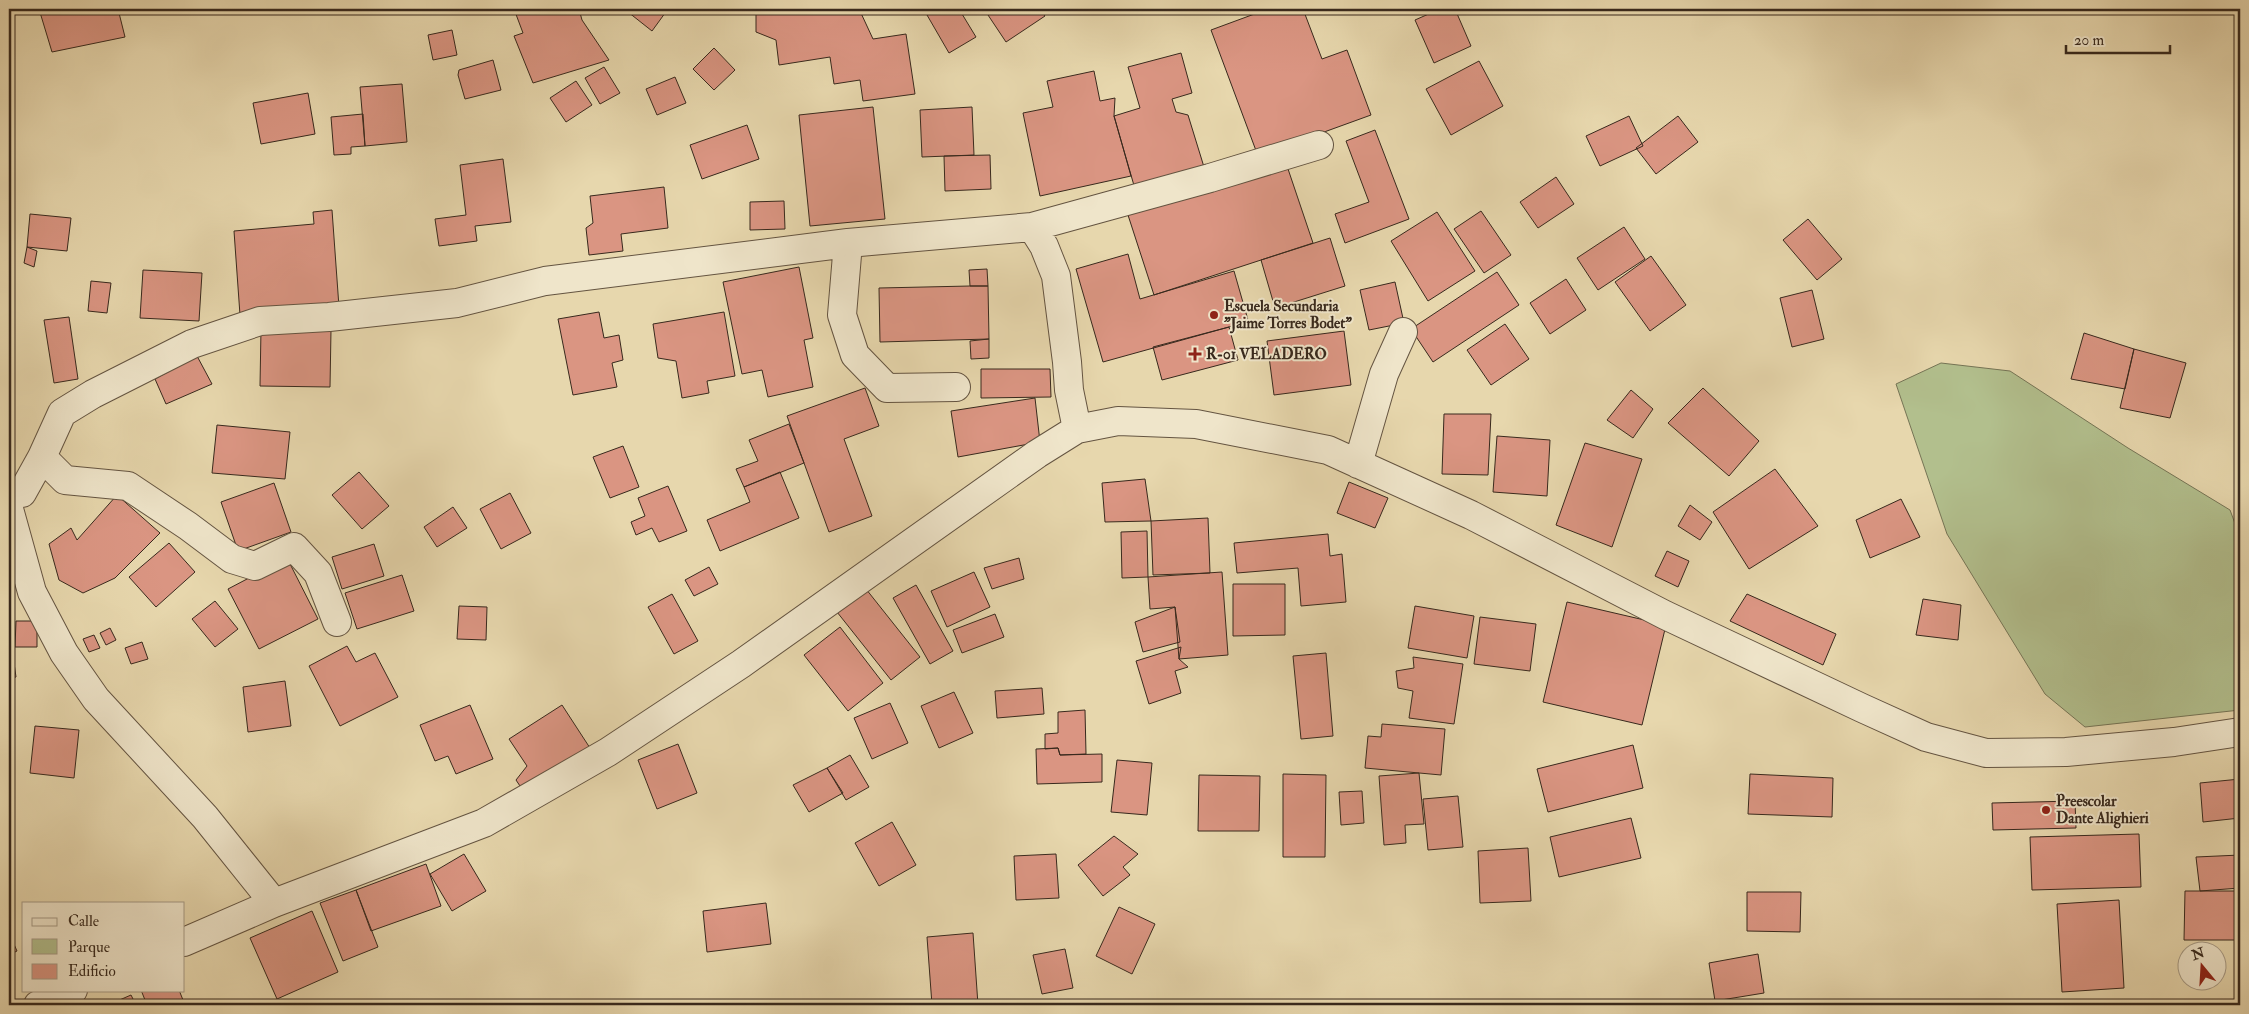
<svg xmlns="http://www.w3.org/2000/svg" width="2249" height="1014" viewBox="0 0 2249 1014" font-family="'IM FELL Double Pica',serif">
<rect width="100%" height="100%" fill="#e7d7ad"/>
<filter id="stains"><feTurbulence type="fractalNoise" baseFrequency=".004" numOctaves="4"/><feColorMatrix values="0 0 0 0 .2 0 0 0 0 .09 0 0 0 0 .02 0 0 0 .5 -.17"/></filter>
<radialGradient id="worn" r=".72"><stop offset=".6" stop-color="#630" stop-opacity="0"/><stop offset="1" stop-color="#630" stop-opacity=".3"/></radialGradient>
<path fill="#b2bf8d" stroke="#757455" d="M 1941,363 L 2010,371 L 2128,448 L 2230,510 L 2240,537 L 2240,710 L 2085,727 L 2045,694 L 1947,534 L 1896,384 Z"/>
<path fill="#da9582" stroke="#38291d" d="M 39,9 L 118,9 L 125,37 L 52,52 Z
M 514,9 L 579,9 L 582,20 L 609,60 L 533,83 L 514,36 L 523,33 Z
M 631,9 L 668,9 L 652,31 L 628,12 Z
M 938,9 L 959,9 L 976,37 L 949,53 L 927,15 Z
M 984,9 L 1040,9 L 1045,16 L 1006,42 Z
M 1268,9 L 1303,9 L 1322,59 L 1347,50 L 1371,115 L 1258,156 L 1211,30 Z
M 1440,9 L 1455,9 L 1471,46 L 1434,63 L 1415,20 Z
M 756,11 L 860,11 L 873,39 L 906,34 L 915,94 L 863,101 L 860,80 L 834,84 L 830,57 L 779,65 L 776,40 L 756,32 Z
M 452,30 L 457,55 L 433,60 L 428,35 Z
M 714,48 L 735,70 L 714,90 L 693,69 Z
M 1181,53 L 1192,93 L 1172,99 L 1176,112 L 1188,115 L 1204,167 L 1135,189 L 1114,116 L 1140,108 L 1128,67 Z
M 493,60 L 501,90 L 465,99 L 458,75 L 459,70 Z
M 1479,61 L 1503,106 L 1451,135 L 1426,89 Z
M 604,67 L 620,93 L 600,104 L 585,78 Z
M 1094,71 L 1100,101 L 1115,98 L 1114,116 L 1131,176 L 1040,196 L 1023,113 L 1053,107 L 1047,81 Z
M 675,77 L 686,103 L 657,115 L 646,89 Z
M 576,81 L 592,105 L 566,122 L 550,98 Z
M 402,84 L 407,142 L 365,146 L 360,87 Z
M 308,93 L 315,134 L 261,144 L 253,103 Z
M 873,107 L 885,219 L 810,226 L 799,115 Z
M 972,107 L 974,155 L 922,157 L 920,110 Z
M 363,114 L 365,146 L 351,147 L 351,154 L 334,155 L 331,117 Z
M 1629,116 L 1643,146 L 1600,166 L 1586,136 Z
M 1678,116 L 1698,142 L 1656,174 L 1636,148 Z
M 747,125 L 759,159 L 702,179 L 690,145 Z
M 1375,130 L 1409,219 L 1345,243 L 1335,214 L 1369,202 L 1346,141 Z
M 990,155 L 991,189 L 945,191 L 944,156 Z
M 503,159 L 511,222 L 475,226 L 477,241 L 439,246 L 435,219 L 466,215 L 460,165 Z
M 1286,163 L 1313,243 L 1154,295 L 1127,212 Z
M 1556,177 L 1574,204 L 1538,228 L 1520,202 Z
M 664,187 L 668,228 L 621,234 L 623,251 L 589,255 L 586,228 L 593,223 L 590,196 Z
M 784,201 L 785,229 L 750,230 L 750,202 Z
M 332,210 L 339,307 L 240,315 L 234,231 L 314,224 L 313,212 Z
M 1481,211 L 1511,255 L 1484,273 L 1454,229 Z
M 1437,212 L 1475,271 L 1428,301 L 1391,241 Z
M 30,214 L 71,218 L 67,251 L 27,247 Z
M 1808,219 L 1842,259 L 1817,280 L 1783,240 Z
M 1624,227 L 1645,259 L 1598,290 L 1577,258 Z
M 1330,238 L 1345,286 L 1275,308 L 1261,260 Z
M 27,247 L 37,251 L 34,267 L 24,263 Z
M 1128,254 L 1140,299 L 1234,271 L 1248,320 L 1229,327 L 1103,362 L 1076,269 Z
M 1651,256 L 1686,305 L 1650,331 L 1615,282 Z
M 799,267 L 813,338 L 804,340 L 813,387 L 768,397 L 762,370 L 742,374 L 723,282 Z
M 987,269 L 988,286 L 970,286 L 969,270 Z
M 143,270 L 202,273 L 199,321 L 140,318 Z
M 1497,272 L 1519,305 L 1433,362 L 1411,329 Z
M 1566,279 L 1586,310 L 1550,334 L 1530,303 Z
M 91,281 L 111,283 L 107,313 L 88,311 Z
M 1395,282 L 1404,323 L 1369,330 L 1360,290 Z
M 970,286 L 988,286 L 989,339 L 880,342 L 879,288 Z
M 1812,290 L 1824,339 L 1792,347 L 1780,298 Z
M 599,312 L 604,338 L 619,335 L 623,360 L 612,363 L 617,387 L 573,395 L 558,319 Z
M 724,312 L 735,376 L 707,381 L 709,393 L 682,398 L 676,361 L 658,358 L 653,324 Z
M 69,317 L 78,379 L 54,383 L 44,320 Z
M 1505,324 L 1529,359 L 1491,385 L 1467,350 Z
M 1229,327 L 1238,360 L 1162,380 L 1153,347 Z
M 261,329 L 331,330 L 330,387 L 260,386 Z
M 1344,331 L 1351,385 L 1274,395 L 1267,341 Z
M 2084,333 L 2134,349 L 2125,389 L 2071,379 Z
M 989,339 L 989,358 L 971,359 L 970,341 Z
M 2134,349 L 2186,363 L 2170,418 L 2120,408 Z
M 197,356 L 212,384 L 166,404 L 155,379 Z
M 981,369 L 1050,369 L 1051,397 L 981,398 Z
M 2240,387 L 2240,432 L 2237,432 Z
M 865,388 L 879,426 L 844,439 L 872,516 L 829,532 L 787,416 Z
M 1703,388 L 1759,441 L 1729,476 L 1668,423 Z
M 1631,390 L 1653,409 L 1633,438 L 1607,420 Z
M 1035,398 L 1040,442 L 958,457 L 951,411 Z
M 1444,414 L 1491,414 L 1488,475 L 1442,474 Z
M 789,424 L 804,463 L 744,487 L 736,469 L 758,461 L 749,440 Z
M 217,425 L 290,432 L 285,479 L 212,473 Z
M 1497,436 L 1550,440 L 1547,496 L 1493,492 Z
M 1585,443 L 1642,459 L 1612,547 L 1556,525 Z
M 623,446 L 639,487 L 610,498 L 593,457 Z
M 1775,469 L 1818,526 L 1749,569 L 1713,512 Z
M 359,472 L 389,506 L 362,529 L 332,495 Z
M 780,472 L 799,518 L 720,551 L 707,520 L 750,502 L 744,487 Z
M 1145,479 L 1151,521 L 1105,522 L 1102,483 Z
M 1349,482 L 1388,498 L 1375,528 L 1337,513 Z
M 274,483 L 291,532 L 238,551 L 221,502 Z
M 668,486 L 687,531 L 659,542 L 652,528 L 636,535 L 631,522 L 645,516 L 638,498 Z
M 510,493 L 531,533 L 501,549 L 480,509 Z
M 117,495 L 160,533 L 115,578 L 83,593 L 59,580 L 49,544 L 71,528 L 77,540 Z
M 1901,499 L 1920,537 L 1870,558 L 1856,520 Z
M 1690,505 L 1712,522 L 1700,540 L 1678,526 Z
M 453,507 L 467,528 L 437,547 L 424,527 Z
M 1208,518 L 1210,573 L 1153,575 L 1151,521 Z
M 1147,531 L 1148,577 L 1122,578 L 1121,532 Z
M 1328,534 L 1330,556 L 1342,554 L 1346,602 L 1301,606 L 1298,568 L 1237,573 L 1234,543 Z
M 169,543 L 195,572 L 156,607 L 129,577 Z
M 374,544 L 384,576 L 342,589 L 332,557 Z
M 1667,551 L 1689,561 L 1678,587 L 1655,576 Z
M 287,558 L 318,619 L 259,649 L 228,589 Z
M 1019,558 L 1024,579 L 992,589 L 984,568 Z
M 709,567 L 718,584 L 694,596 L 685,580 Z
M 974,572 L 990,607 L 947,627 L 931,591 Z
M 1222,572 L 1228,655 L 1179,659 L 1175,607 L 1150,609 L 1148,577 Z
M 402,575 L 414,611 L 357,629 L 345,593 Z
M 1233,584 L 1285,584 L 1285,635 L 1233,636 Z
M 916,585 L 953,651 L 930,664 L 893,598 Z
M 866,589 L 920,657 L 891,680 L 837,612 Z
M 672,594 L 698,641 L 674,654 L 648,607 Z
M 1747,594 L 1836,634 L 1823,665 L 1730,621 Z
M 1923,599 L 1961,605 L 1958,640 L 1916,635 Z
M 215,601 L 238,629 L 215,647 L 192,619 Z
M 1567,602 L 1666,625 L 1642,725 L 1543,702 Z
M 459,606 L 487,607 L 486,640 L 457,639 Z
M 1415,606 L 1474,616 L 1467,658 L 1408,648 Z
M 1175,607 L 1180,642 L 1143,652 L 1135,622 Z
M 995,614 L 1004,637 L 962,653 L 953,630 Z
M 1480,617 L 1536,624 L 1530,671 L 1474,664 Z
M 16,621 L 37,621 L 37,647 L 15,647 Z
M 840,627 L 883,683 L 848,711 L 804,655 Z
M 110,628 L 116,640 L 106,645 L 100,633 Z
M 94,635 L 100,648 L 89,652 L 83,639 Z
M 142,642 L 148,659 L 131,664 L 125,648 Z
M 347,646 L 356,662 L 375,653 L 398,697 L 340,726 L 309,666 Z
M 1181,647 L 1179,659 L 1188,667 L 1175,671 L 1181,693 L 1149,704 L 1136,661 Z
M 1326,653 L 1333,736 L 1301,739 L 1293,656 Z
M 13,656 L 16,677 L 9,679 L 9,657 Z
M 1413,657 L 1463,664 L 1454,724 L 1409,718 L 1413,691 L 1398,688 L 1396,671 L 1414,668 Z
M 285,681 L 291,726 L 248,732 L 243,687 Z
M 1042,688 L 1044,714 L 997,718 L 995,691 Z
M 954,692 L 973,733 L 939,748 L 921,706 Z
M 890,703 L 908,743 L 872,759 L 854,718 Z
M 470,705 L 493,759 L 456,774 L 448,756 L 435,761 L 420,725 Z
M 562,705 L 590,748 L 524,792 L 516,780 L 527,766 L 509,739 Z
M 1085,710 L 1086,754 L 1060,755 L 1058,748 L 1045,749 L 1045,734 L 1058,733 L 1058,712 Z
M 1382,724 L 1445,729 L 1441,775 L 1365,768 L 1368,736 L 1381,737 Z
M 35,726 L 79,730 L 74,778 L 30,773 Z
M 678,744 L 697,793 L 657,809 L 638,760 Z
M 1633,745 L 1643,788 L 1548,812 L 1537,769 Z
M 1058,748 L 1060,755 L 1102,754 L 1102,782 L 1037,784 L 1036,749 Z
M 850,755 L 869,787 L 846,800 L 827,768 Z
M 1117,760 L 1152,763 L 1147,815 L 1111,812 Z
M 827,768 L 843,793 L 809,812 L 793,785 Z
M 1419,773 L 1424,824 L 1405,825 L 1406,843 L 1384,845 L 1379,776 Z
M 1283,774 L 1326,775 L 1325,857 L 1283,857 Z
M 1750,774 L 1833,778 L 1832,817 L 1748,814 Z
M 1199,775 L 1260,776 L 1259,831 L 1198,831 Z
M 2240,779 L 2240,818 L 2203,822 L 2200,783 Z
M 1362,791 L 1364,823 L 1341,825 L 1339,792 Z
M 1458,796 L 1463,847 L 1428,850 L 1423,799 Z
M 2075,801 L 2076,828 L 1993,830 L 1992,803 Z
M 1631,818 L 1641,858 L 1559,877 L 1550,837 Z
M 892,822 L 916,865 L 879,886 L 855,843 Z
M 2139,834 L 2141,887 L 2032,890 L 2030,837 Z
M 1114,836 L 1138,854 L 1123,867 L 1130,875 L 1103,896 L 1078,865 Z
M 1528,848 L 1531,901 L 1480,903 L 1478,851 Z
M 464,854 L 486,891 L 452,911 L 430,874 Z
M 1056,854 L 1059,898 L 1016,900 L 1014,856 Z
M 2240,855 L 2240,888 L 2200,891 L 2196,857 Z
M 426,864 L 441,906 L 371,931 L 356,890 Z
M 356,890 L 378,947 L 343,961 L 320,903 Z
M 2185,891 L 2240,891 L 2240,940 L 2184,940 Z
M 1747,892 L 1801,892 L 1800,932 L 1747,931 Z
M 2119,900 L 2124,988 L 2062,992 L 2057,904 Z
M 766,903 L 771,944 L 707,952 L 703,911 Z
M 1119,907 L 1155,924 L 1132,974 L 1096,956 Z
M 312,911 L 338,972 L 277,999 L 250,938 Z
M 9,933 L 17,951 L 9,955 Z
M 973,933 L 978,1005 L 932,1005 L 927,937 Z
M 1065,949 L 1073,988 L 1042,994 L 1033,955 Z
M 1758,954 L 1764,993 L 1715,1001 L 1709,963 Z
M 141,990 L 179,990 L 185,1005 L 147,1005 Z
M 131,995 L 136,1005 L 108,1005 Z"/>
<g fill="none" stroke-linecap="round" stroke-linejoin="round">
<defs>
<path id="street" d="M 1032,227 L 1044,246 L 1056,276 L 1067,362 L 1069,390 L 1077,429
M 848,243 L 842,315 L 855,355 L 887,388 L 956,387
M 42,457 L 65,480 L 128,486 L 188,526 L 232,559 L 255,566 L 294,547 L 318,573 L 337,622
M 1358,464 L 1384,374 L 1403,332
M 9,495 L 22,493 L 42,457 L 62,413 L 93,394 L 192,344 L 260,321 L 329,317 L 457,303 L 545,281 L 848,243 L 1032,227 L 1210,178 L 1319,145
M 9,509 L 32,592 L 64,653 L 96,699 L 205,817 L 274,903
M 184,942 L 274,903 L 484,823 L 608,752 L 741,664 L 1037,454 L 1077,429 L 1118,421 L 1196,424 L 1328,450 L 1471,515 L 1665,615 L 1862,708 L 1926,737 L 1986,753 L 2066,752 L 2174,742 L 2240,732
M 38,1005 L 73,990"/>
</defs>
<use href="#street" stroke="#645441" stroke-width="30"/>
<use href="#street" stroke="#efe5ca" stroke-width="28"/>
</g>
<g fill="#8f2418" stroke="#efe5ca" stroke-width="2">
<circle cx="1214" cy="315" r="5"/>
<path d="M1192.5 346.5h5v5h5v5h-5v5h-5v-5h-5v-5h5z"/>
<circle cx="2046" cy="810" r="5"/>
</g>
<g text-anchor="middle" stroke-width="4" stroke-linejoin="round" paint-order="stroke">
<g font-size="15" font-weight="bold" fill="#38291d" stroke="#efe5ca" text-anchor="start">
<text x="1224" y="311">Escuela Secundaria<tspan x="1224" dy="17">"Jaime Torres Bodet"</tspan></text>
<text x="1206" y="359">R-01 VELADERO</text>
<text x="2056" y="806">Preescolar<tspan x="2056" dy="17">Dante Alighieri</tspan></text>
</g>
</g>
<rect width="2249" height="1014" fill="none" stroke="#e7d7ad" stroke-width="30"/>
<rect x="10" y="10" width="2229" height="994" fill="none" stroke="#38291d" stroke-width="2.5"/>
<rect x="15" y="15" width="2219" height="984" fill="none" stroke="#38291d"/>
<rect x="22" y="902" width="162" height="90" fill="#efe5ca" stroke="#a69a85"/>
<rect x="32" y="918" width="25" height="8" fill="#efe5ca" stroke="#a69a85"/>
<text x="68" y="926" font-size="15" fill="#38291d">Calle</text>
<rect x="32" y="939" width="25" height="15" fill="#b2bf8d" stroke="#a69a85"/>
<text x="68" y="952" font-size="15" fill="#38291d">Parque</text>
<rect x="32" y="964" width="25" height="15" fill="#da9582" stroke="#a69a85"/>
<text x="68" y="976" font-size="15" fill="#38291d">Edificio</text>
<g transform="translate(2202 966) rotate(342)"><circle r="24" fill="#efe5ca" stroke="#a69a85"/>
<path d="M0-4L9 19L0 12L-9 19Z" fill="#8f2418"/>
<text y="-8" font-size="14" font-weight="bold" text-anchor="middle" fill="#38291d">N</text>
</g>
<path d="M2066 45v8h104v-8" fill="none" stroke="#38291d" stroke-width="2.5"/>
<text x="2074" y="45" font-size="15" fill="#38291d" stroke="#efe5ca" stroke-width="4" paint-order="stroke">20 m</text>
<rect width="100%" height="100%" filter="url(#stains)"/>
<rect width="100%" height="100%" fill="url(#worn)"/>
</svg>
